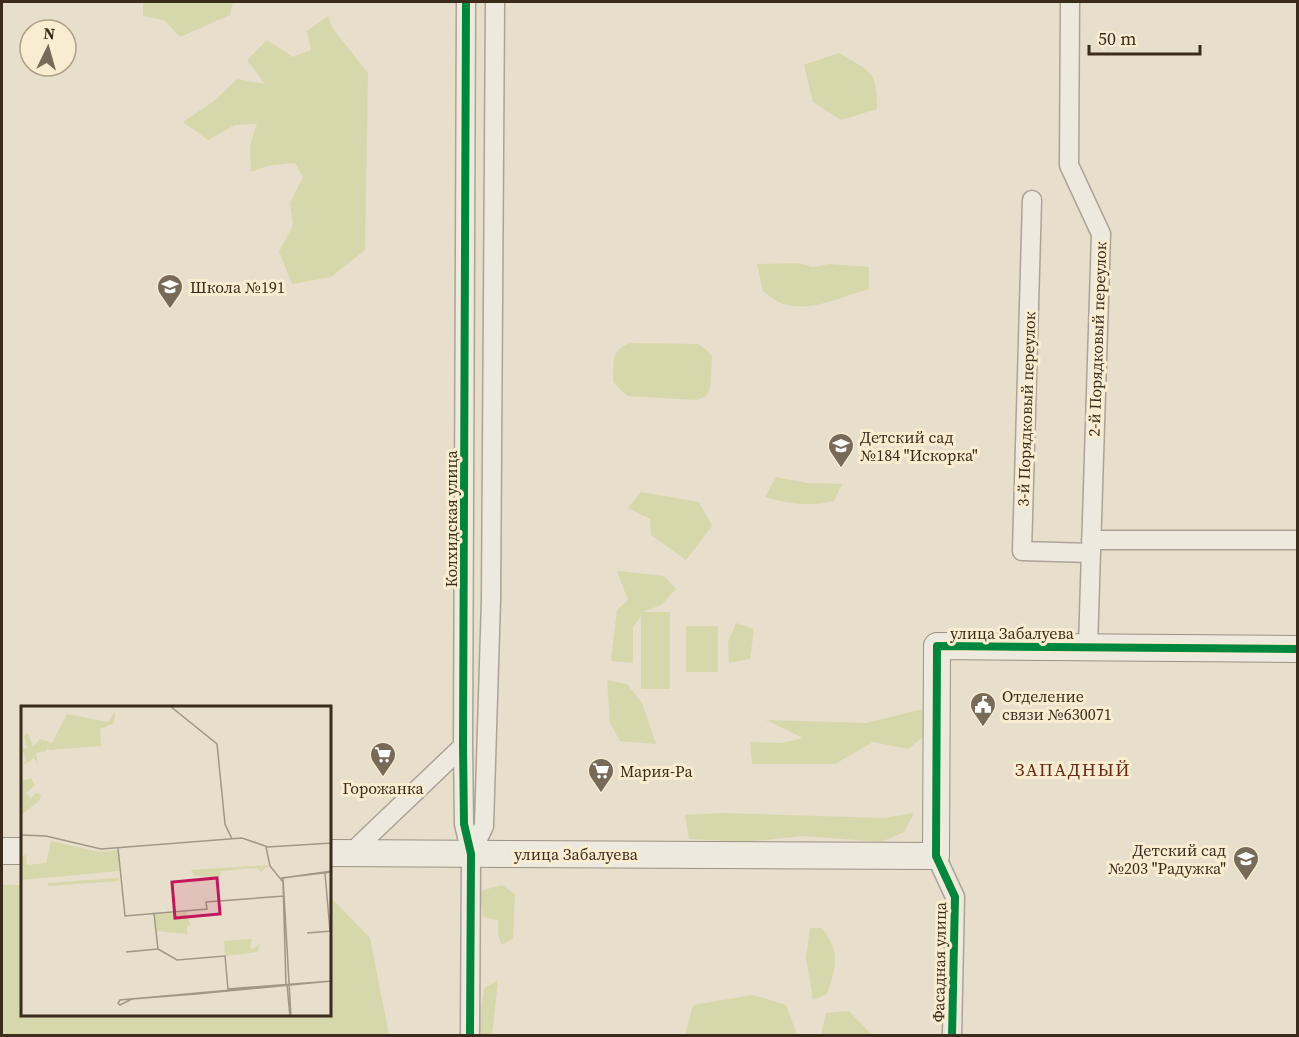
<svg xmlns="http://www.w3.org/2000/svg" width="1299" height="1037" viewBox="0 0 1299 1037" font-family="'Source Serif 4',serif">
<rect width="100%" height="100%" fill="#e7decb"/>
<path fill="#d7d7ac" d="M 143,2 L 233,2 L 230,15 L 180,37 L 164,20 L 143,16 Z
M 328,16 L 333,29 L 368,73 L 365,250 L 331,277 L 292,284 L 279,251 L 293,226 L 290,203 L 303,177 L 295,163 L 267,166 L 251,172 L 250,145 L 257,124 L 235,125 L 208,140 L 183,122 L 214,101 L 237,79 L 265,84 L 247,60 L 267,40 L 293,57 L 311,50 L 307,31 Z
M 839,53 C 870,72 877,69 877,109 L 841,120 L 813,102 L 804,65 Z
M 797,263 L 813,267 L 829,264 L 869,267 L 869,289 C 842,296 816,311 787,305 C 779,304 770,296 763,291 L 757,264 Z
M 631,343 L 698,344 L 707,350 L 712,357 L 710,389 L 706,396 L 697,400 L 627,396 L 613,382 C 614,363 610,349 631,343 Z
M 776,477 L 807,483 L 842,484 L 834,501 C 807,507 791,504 765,497 Z
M 641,492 L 699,502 L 712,526 L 686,560 L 651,535 L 650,519 L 628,508 Z
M 617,571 L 664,576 L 676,589 L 661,605 L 643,612 L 670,612 L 670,689 L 641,689 L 641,616 L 633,627 L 633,663 L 611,661 L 617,610 L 628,600 Z
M 736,623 L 754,629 L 750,659 L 729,663 L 728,642 Z
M 686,626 L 718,626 L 718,672 L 686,672 Z
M 607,680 L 627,684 L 642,703 L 656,744 L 620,741 L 610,723 Z
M 922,709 L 923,737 L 908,749 L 873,742 L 835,764 L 752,764 L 750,742 L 782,743 L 803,738 L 766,720 L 866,723 Z
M 721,813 L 884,818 L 914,813 L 904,832 L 881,842 L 804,836 L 744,842 L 689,839 L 685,815 Z
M 2,885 L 22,885 L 22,1014 L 330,1014 L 330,901 L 334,901 L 370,938 L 389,1035 L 2,1035 Z
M 502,885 L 515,894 L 513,938 L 502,945 L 498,936 L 498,920 L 483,917 L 480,891 Z
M 810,928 L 822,928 C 841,953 836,966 827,994 L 813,1000 L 806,958 Z
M 498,980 L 492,1035 L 481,1035 L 479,1026 L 484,988 Z
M 753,995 L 786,1005 L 797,1035 L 685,1035 L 693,1005 Z
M 849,1011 L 872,1035 L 821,1035 L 826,1013 Z"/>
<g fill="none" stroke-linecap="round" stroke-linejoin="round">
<defs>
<path id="street" d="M 466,2 L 463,746 L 464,824 L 471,854 L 470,1036
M 1070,2 L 1069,165 L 1101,234 L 1088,647
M 1032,200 L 1022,551 L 1091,553
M 1091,540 L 1298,540
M 351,853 L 463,746
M 471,854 L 484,826 L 491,600 L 495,2
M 936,856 L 955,897 L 952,1036"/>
<path id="secondary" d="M 2,851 L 22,851
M 330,853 L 936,856 L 937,646 L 1298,649"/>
</defs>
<use href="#street" stroke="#aca395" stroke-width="21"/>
<use href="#secondary" stroke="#9c9285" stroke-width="28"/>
<use href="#street" stroke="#eee9df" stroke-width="18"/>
<use href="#secondary" stroke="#eee9df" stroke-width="26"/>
<defs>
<path id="cycleway" d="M 466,2 L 463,746 L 464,824 L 471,854 L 470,1036
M 952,1036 L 955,897 L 936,856 L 937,646 L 1298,649"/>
</defs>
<use href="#cycleway" stroke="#f9edd1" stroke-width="11"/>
<use href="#cycleway" stroke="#00873e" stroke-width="8"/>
</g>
<defs>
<symbol id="school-pin" viewBox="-11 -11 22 30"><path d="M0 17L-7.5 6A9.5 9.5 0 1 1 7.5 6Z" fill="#776a59" stroke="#f9edd1"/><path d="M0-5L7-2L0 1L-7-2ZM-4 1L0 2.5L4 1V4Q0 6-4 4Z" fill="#fff"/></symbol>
<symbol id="civic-pin" viewBox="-11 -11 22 30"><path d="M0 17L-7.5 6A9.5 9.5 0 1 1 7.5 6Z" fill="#776a59" stroke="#f9edd1"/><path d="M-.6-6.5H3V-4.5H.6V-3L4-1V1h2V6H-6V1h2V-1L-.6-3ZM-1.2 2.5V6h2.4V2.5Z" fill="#fff"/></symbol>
<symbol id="supermarket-pin" viewBox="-11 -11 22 30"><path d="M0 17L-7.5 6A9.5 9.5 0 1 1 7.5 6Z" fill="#776a59" stroke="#f9edd1"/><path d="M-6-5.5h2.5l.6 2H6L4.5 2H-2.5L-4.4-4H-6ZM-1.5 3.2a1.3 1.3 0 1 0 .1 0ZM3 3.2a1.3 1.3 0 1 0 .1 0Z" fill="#fff"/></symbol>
</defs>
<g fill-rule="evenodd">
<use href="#school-pin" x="155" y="272" width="30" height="40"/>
<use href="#school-pin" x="826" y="431" width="30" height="40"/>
<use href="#civic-pin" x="968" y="690" width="30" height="40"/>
<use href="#supermarket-pin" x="368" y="740" width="30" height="40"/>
<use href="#supermarket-pin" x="586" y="756" width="30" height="40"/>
<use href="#school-pin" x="1231" y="844" width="30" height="40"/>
</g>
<g text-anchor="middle" stroke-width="6" stroke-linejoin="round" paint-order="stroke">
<g font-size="16" fill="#3b2b1c" stroke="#f9edd1" text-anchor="start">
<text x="190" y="293">Школа №191</text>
<text x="860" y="443">Детский сад<tspan x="860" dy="18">№184 "Искорка"</tspan></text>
<text x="1002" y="702">Отделение<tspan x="1002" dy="18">связи №630071</tspan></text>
<text x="620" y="777">Мария-Ра</text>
<text x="383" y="794" text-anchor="middle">Горожанка</text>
<text x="1226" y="856" text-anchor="end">Детский сад<tspan x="1226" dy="18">№203 "Радужка"</tspan></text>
</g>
<g font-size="16" fill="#3b2b1c" stroke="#f9edd1">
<text transform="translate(1097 339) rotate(-88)" y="6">2-й Порядковый переулок</text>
<text transform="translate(1026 409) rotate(-88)" y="6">3-й Порядковый переулок</text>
<text transform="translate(451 519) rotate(-90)" y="6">Колхидская улица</text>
<text x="1012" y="639">улица Забалуева</text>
<text x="576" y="860">улица Забалуева</text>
<text transform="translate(939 962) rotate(-89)" y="6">Фасадная улица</text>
</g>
<g font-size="18" letter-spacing="1.5" fill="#6c2917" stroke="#f9edd1">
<text x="1073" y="776">ЗАПАДНЫЙ</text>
</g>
</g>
<g transform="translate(21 706)">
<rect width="310" height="310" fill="#e7decb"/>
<path d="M 94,5 L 93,17 L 79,23 L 80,40 L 27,44 L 28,40 L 25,45 L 15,47 L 17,60 L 13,52 L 2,59 L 5,53 L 0,41 L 6,43 L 3,30 L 7,27 L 12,41 L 19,33 L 31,37 L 46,8 L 87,16 ZM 10,72 L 14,79 L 5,87 L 10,92 L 5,98 L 15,87 L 20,89 L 18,95 L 0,109 L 0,75 ZM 30,135 L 79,146 L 97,144 L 98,165 L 0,174 L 0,150 L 5,149 L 6,159 L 25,157 ZM 248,159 L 240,166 L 236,162 L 200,165 L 199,170 L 192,171 L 173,170 L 170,164 ZM 97,172 L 98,175 L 28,180 L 26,177 ZM 165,206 L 170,220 L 166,219 L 166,228 L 136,225 L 134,208 ZM 231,233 L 229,241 L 232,243 L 240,237 L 236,246 L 204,250 L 203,235 Z" fill="#d7d7ac"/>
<path fill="none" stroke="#a29685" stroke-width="1.5" d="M 149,0 L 196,38 L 204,118 L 211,133M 0,129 L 25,130 L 80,143 L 221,132 L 247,141 L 311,137M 245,141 L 249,160 L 262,176 L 265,279M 97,142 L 104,210 L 186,203 L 185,196 L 263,190M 304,167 L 309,225M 260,172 L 311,166M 133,207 L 137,243 L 156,254 L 204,250 L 207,283 L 311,275M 286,227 L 311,225M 105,246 L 137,243M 311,275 L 175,288 L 111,293 L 99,299 L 97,297 L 99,294 ZM 266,278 L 269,311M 270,311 L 262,172 L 311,165"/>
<path fill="#c2185b" fill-opacity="0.15" stroke="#c2185b" stroke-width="3" d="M 196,172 L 199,208 L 154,212 L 151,176 Z"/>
<rect width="310" height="310" fill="none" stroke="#3b2b1c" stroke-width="3"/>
</g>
<rect width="1299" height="1037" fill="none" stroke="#3b2b1c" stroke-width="6"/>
<g transform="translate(48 48) rotate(5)"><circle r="28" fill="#f9edd1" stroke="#ad9f89" stroke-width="1.5"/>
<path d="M0-4.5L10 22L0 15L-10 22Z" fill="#776a59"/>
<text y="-9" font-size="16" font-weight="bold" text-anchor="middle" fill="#3b2b1c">N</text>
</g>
<path d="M1089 45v9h111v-9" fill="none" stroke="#3b2b1c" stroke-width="3"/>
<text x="1098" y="45" font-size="18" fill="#3b2b1c" stroke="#f9edd1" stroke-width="4.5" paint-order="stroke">50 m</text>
</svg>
